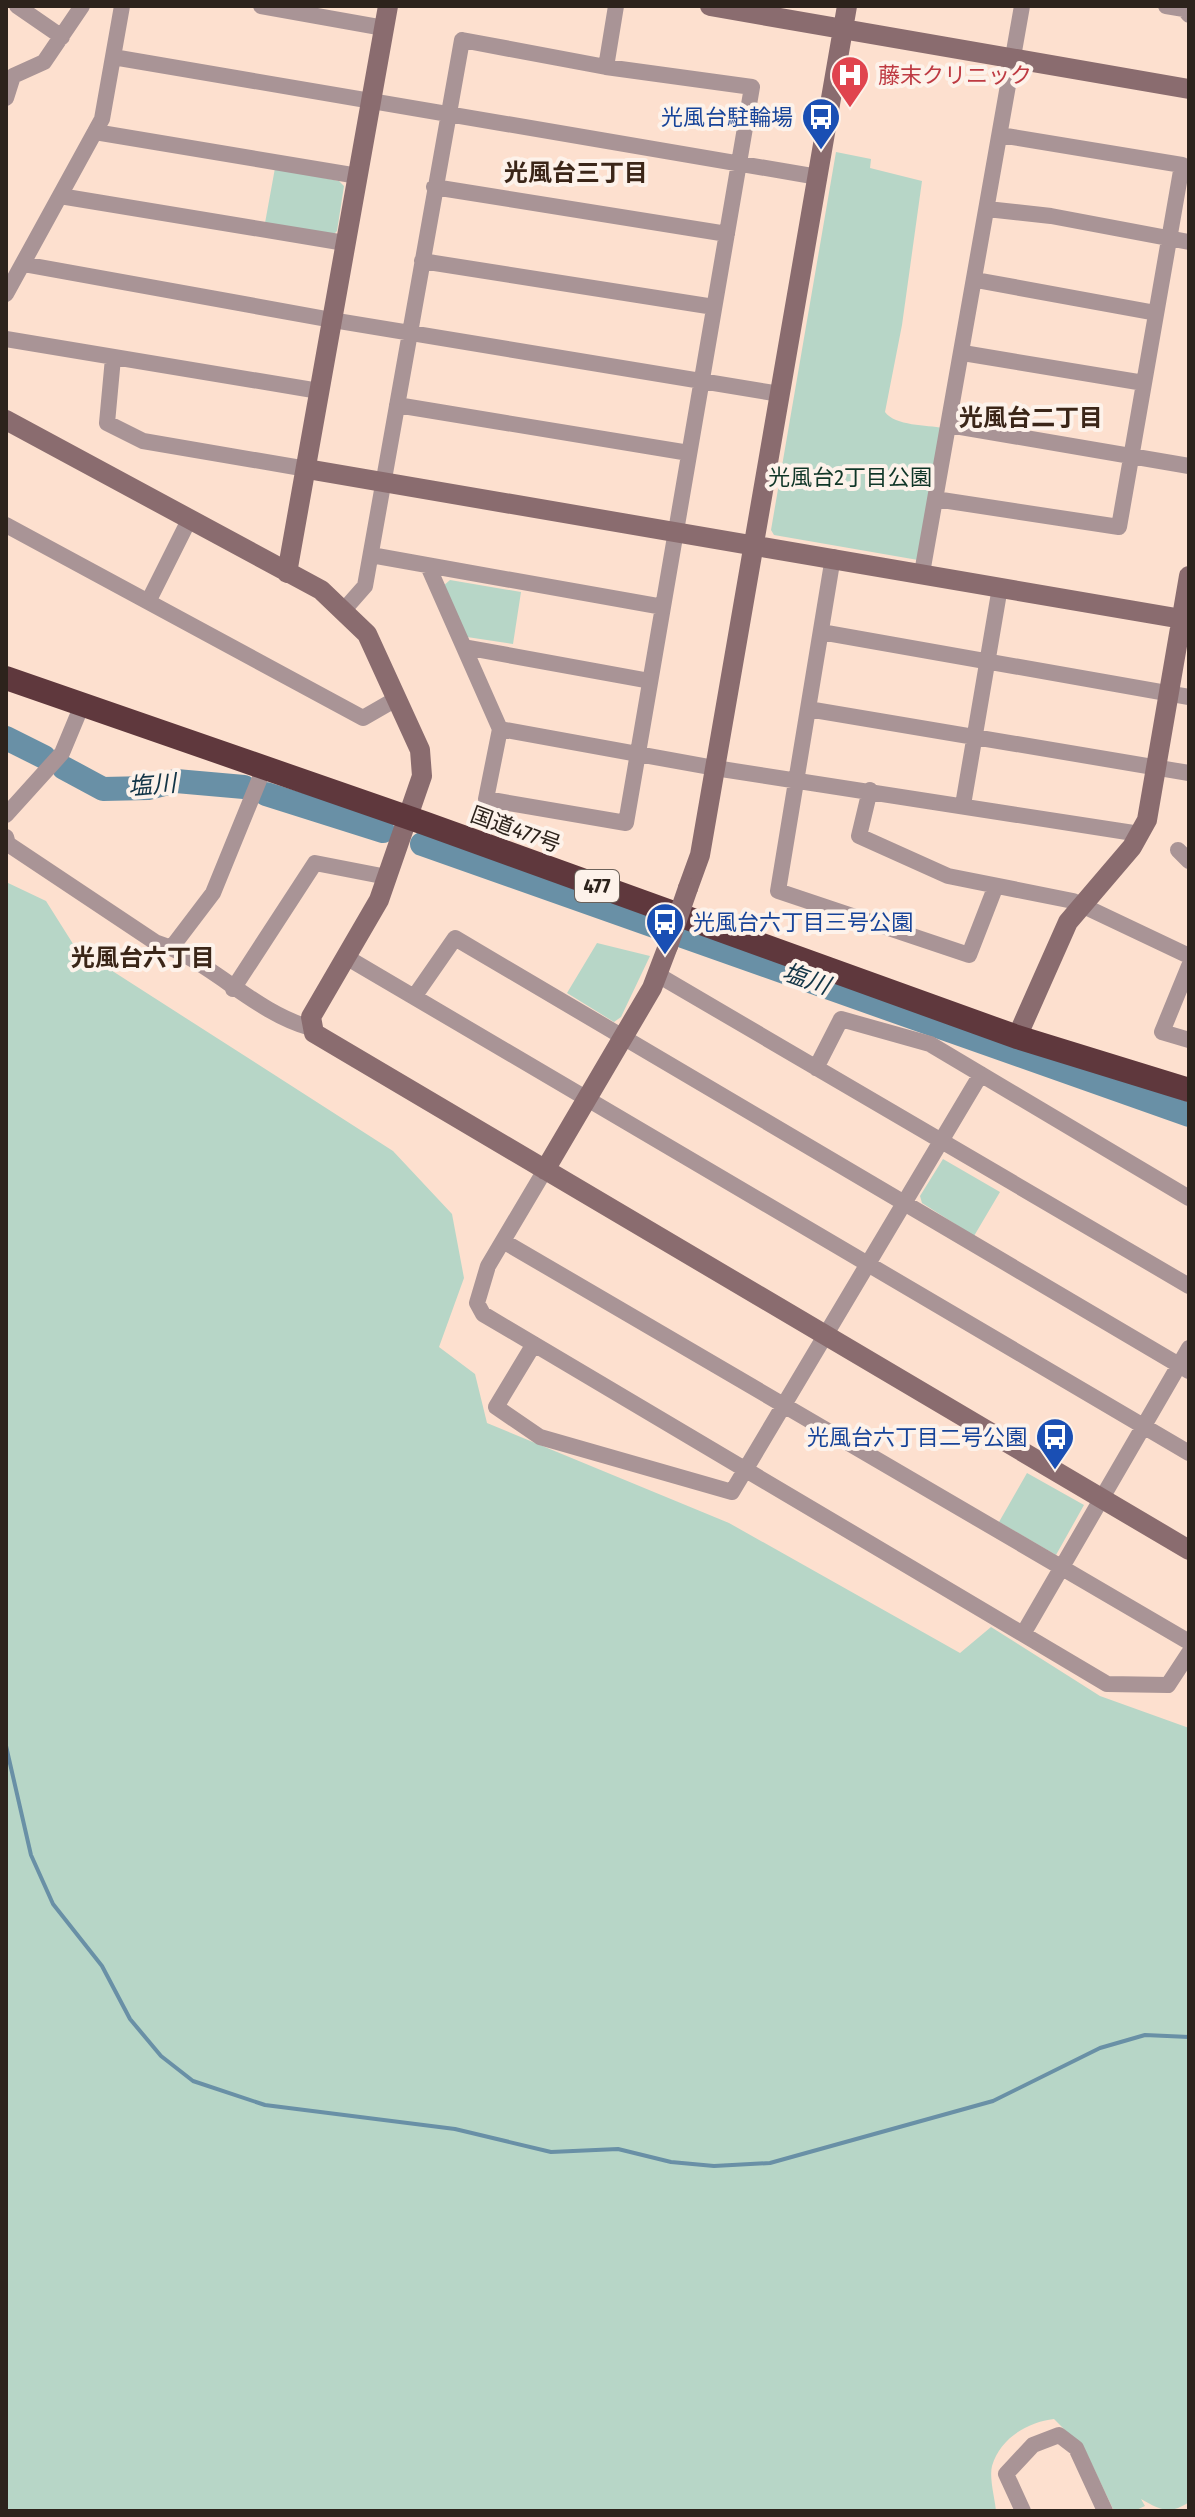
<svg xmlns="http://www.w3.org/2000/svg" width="1195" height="2517" viewBox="0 0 1195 2517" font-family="'Fira Sans Condensed','Noto Sans JP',sans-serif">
<rect width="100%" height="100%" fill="#fde0cf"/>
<path fill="#b7d6c7" d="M 836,152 L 871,159 L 870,168 L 922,181 L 902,325 L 885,412 C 895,426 927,425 943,428 L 918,560 L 774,535 L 771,530 Z
M 275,168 L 339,181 L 344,186 L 337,231 L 332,236 L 265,223 Z
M 450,580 L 521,592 L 513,644 L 467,637 L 443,586 Z
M 6,882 L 46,901 L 75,947 L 393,1151 L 452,1214 L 464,1278 L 439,1347 L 475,1374 L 487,1423 L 729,1523 L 960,1653 L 991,1627 L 1100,1696 L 1189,1728 L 1189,2502 C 1170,2515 1160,2510 1141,2499 L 1145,2506 L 1134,2511 L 1114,2511 L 1085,2450 L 1054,2419 C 1028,2422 1000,2438 992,2466 C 989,2478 995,2499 996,2511 L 6,2511 Z
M 597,943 L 650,956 L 621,1017 L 614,1022 L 567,993 Z
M 943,1159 L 1000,1192 L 974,1236 L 922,1203 L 920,1196 Z
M 1027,1473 L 1084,1505 L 1056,1555 L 999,1522 Z"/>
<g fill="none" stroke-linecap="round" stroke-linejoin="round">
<path stroke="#6990a6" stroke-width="4" d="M 6,1746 L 31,1855 L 53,1904 L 102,1966 L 130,2019 L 161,2056 L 193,2081 L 265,2105 L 455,2129 L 551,2152 L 618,2149 L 671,2162 L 714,2166 L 770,2163 L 993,2101 L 1100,2048 L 1145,2035 L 1189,2037"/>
<path stroke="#6990a6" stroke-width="24" d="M 6,738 L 44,757
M 64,768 L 103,789 L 148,788 L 176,781 L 244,787
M 266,794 L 383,831
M 422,844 L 1189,1115"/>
<path stroke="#a99496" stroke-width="16" d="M 17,6 L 62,37
M 261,6 L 384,28
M 1166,6 L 1184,9 L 1189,15
M 113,57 L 818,177
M 606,67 L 616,6
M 6,98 L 13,76 L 44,62 L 82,6
M 95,132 L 358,176
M 434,187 L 727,234
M 60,196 L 345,243
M 987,209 L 1051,216 L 1189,242
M 422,261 L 714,307
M 23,264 L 332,320 L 780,394
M 976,280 L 1156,313
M 6,294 L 102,119 L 122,6
M 6,339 L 319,391
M 963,353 L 1144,383
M 113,358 L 107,423 L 143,441 L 307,469
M 397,405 L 689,453
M 949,425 L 1189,466
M 935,499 L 1119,527 L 1182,165 L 1000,135
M 6,525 L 363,718 L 396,699
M 371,555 L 663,607
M 833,557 L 778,891 L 969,955 L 995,888
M 922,573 L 1022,6
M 149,600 L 189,520
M 343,611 L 365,586 L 462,40 L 606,67 L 752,87 L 626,823 L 486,799 L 500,729 L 428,566
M 821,632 L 1189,697
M 464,647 L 650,681
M 808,709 L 1189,773
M 500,729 L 715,768 L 1140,834
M 870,790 L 859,836 L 948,876 L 1073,901 L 1189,956
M 963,805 L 1000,587
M 6,815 L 62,753 L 82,705
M 6,837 L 8,844 L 155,942 C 211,960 253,1012 311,1028
M 1178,850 L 1189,861
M 172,947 L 213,893 L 264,768
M 346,957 L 1189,1453
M 1189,966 L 1162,1032 L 1189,1040
M 658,975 L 1189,1286
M 233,989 L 315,863 L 387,877
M 414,997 L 455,938 L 1189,1371
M 816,1068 L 841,1019 L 930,1044 L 1189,1198
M 545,1170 L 488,1266 L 477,1303 L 483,1314 L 1107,1684 L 1168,1685 L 1189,1653
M 503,1241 L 1189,1642
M 534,1344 L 496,1407 L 540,1437 L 732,1492 L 981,1074
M 1023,1634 L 1189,1348
M 1023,2511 L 1006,2474 L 1033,2445 L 1059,2435 L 1076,2448 L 1105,2511"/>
<path stroke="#8a6c6f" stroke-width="20" d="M 710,6 L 1189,89
M 6,420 L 321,590 L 367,634 L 420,750 L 422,776 L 379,900 L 311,1017 L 314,1033 L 1189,1550
M 307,469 L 1182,619
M 287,573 L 388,6
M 688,888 L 700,855 L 847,6
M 1017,1037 L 1068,922 L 1132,847 L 1147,820 L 1189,576
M 545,1170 L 652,988 L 668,946"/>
<path stroke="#5f383d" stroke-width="24" d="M 6,678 L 424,823 L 1017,1037 L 1189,1090"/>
<path stroke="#8a6c6f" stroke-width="20" d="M 668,946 L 688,888"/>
</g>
<defs>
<symbol id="hospital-pin" viewBox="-11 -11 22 30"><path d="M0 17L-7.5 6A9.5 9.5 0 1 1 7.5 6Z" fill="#e0444e" stroke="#fdf2ea"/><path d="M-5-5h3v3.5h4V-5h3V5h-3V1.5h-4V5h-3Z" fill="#fff"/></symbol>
<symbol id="bus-pin" viewBox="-11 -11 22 30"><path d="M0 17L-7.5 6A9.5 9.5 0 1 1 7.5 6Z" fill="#1a4fb4" stroke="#fdf2ea"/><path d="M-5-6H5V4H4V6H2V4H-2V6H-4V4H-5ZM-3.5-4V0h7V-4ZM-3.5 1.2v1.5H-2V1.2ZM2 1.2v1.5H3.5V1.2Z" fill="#fff"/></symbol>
</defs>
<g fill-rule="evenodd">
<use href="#hospital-pin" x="828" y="53" width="44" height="60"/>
<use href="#bus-pin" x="799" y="95" width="44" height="60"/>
<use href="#bus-pin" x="643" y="900" width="44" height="60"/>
<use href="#bus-pin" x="1033" y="1415" width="44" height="60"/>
</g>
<g text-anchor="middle" stroke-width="8" stroke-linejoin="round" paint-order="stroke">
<rect fill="#fdf2ea" stroke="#6b615a" stroke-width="2" x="575" y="870" width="44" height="32" rx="6"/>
<g font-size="20" font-weight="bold" fill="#2d231c">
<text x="597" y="893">477</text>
</g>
<g font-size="22" fill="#be3a42" stroke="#fdf2ea" text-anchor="start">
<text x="878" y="83">藤末クリニック</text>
</g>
<g font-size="22" fill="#164399" stroke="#fdf2ea" text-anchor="end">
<text x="793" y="125">光風台駐輪場</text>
<text x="693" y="930" text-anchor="start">光風台六丁目三号公園</text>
<text x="1027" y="1445">光風台六丁目二号公園</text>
</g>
<g font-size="22" fill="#0f3627" stroke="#fdf2ea">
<text x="850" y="485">光風台2丁目公園</text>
</g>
<g font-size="22" fill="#2d231c" stroke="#fdf2ea">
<text transform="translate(516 829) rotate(20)" y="8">国道477号</text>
</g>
<g font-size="24" font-weight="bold" fill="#3b2618" stroke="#fdf2ea">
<text x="576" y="181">光風台三丁目</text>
<text x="1031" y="426">光風台二丁目</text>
<text x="143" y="966">光風台六丁目</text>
</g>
<g font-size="24" font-style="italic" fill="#113446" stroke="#fdf2ea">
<text transform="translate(152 785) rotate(-5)" y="8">塩川</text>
<text transform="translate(806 979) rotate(19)" y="8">塩川</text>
</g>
</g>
<rect width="1195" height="2517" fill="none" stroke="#2d231c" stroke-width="16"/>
</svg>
